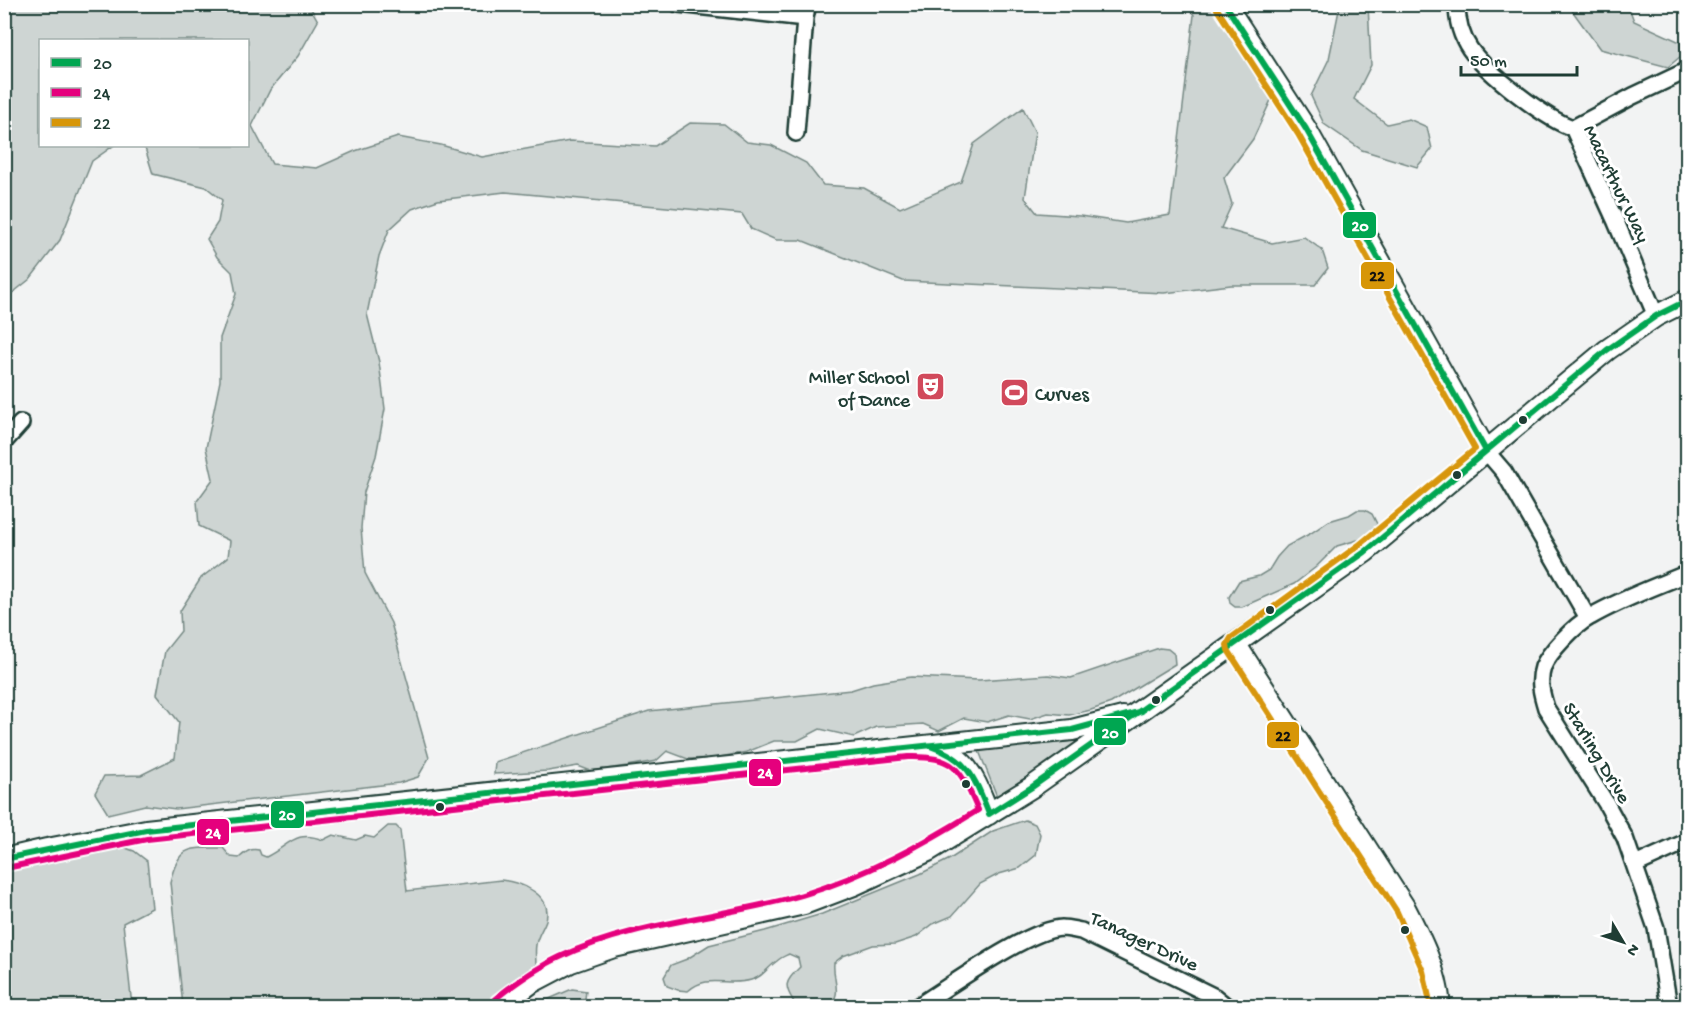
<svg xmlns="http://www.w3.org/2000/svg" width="1692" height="1011" viewBox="0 0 1692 1011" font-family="'Gochi Hand',sans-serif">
<rect width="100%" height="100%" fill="#f2f3f3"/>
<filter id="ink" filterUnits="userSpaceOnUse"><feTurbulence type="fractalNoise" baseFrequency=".0167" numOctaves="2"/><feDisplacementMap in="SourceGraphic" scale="12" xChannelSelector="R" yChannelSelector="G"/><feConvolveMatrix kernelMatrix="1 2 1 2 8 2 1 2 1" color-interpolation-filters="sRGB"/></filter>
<g filter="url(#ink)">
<path fill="#ced5d3" stroke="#768984" stroke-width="1.5" d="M 5,4 L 309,5 L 318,21 L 298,56 L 270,90 L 252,126 L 272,164 L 317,168 L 355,151 L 398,137 L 441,145 L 482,157 L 570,141 L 655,146 L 690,123 L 724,124 L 747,142 L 771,145 L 806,163 L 823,185 L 864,188 L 900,208 L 961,182 L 974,144 L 1023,108 L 1035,132 L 1025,198 L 1037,213 L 1080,216 L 1126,223 L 1170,215 L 1194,15 L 1187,5 L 1220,5 L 1277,87 L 1253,139 L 1224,178 L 1232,204 L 1221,228 L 1272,243 L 1304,237 L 1322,250 L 1328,268 L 1315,285 L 1231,285 L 1164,293 L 903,281 L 801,240 L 776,240 L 751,229 L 742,214 L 505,192 L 438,200 L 412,209 L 389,230 L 379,256 L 367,314 L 379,362 L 385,409 L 376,456 L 364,492 L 361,528 L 365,573 L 391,623 L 429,758 L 418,777 L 399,783 L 176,809 L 145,805 L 108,814 L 95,793 L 104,776 L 141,775 L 175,758 L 179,722 L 157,694 L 165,651 L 181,631 L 180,611 L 201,578 L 228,557 L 230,541 L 199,526 L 197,501 L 213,479 L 206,448 L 220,381 L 220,338 L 236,294 L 232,272 L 217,257 L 207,239 L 218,222 L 222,200 L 206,187 L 153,174 L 145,148 L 139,146 L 248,146 L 248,40 L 40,40 L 40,146 L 113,146 L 92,161 L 60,240 L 30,279 L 5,299 Z
M 1340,5 L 1368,5 L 1371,65 L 1354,99 L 1387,124 L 1409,119 L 1427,127 L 1432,149 L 1417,167 L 1362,150 L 1324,124 L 1311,96 L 1329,59 Z
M 1571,5 L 1628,5 L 1634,21 L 1680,42 L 1681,56 L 1668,67 L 1600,49 L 1571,9 Z
M 1357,510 L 1365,510 L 1372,514 L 1377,524 L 1372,531 L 1361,539 L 1337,546 L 1316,567 L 1294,584 L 1242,607 L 1235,607 L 1230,603 L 1229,597 L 1239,581 L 1259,576 L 1269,570 L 1277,557 L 1287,546 L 1311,533 L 1329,521 L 1349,515 Z
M 1159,648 L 1168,649 L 1174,654 L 1175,664 L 1111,703 L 1091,710 L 1069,715 L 1048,713 L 1030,719 L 1009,715 L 987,722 L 964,718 L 939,731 L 923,724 L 876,727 L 854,737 L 820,729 L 797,741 L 774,741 L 747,752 L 714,758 L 688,759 L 667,751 L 656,761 L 627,766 L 591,771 L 578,766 L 548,771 L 494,774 L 495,762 L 649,711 L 851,690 L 873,683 L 911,677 L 979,680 L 1048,675 L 1071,678 Z
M 1082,740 L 998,799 L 979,751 Z
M 1025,820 L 1035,824 L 1040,834 L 1036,855 L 1020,868 L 999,874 L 980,884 L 952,916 L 933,924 L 916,937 L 895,944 L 873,945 L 843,956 L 834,963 C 832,981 844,994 828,1006 L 796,1006 C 785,986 782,984 800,967 L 798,958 L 789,954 C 785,956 780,958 777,961 C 767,968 763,977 751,980 C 727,987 708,973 688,991 L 678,990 L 667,986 L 664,977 L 671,965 L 687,959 L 709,945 L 765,931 L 822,914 L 920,874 L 950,859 L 993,831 Z
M 388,826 L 396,826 L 400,830 L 407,891 L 501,880 C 520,882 553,894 546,920 C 543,929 537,936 536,945 C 534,956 539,967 532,977 C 523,988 507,997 496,1006 L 183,1006 L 170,882 C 179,845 188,848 223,848 L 231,857 L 239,858 C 246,852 250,848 259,850 L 261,855 L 266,857 C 289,846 295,829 323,840 L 333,835 L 356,840 L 365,836 L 374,838 Z
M 120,846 L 134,851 L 147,861 L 152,908 L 123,923 L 132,1006 L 7,1006 L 4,1004 L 5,869 Z
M 572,989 L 586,991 L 584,1006 L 533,1006 Z"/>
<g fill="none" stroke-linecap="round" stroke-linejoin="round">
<defs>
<path id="minor" d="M 678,4 L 805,18
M 1457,4 C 1457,19 1461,36 1470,49 C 1487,73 1545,119 1573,128 L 1616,222 L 1656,316
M 1573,128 L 1633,96 L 1688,70
M 796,133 L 805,18 L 808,4
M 4,442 L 21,423
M 1486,451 L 1504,472 L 1588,618
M 1635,865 L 1688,841
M 918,1006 C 949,987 1028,929 1062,928 C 1068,928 1075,930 1081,931 L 1215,997 L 1226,1006
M 1669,1006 L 1656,928 L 1625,838 L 1606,803 L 1546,708 C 1542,695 1538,682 1543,667 C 1549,652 1575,625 1590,617 C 1621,599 1655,587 1688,573"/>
<path id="tertiary" d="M 1225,4 L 1306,129 L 1486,451
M 1236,645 L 1405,908 C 1421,939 1437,971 1440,1006
M 932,747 C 970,757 975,782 989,814
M 4,859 L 47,849 L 146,830 L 1072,730 L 1123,717
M 500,1006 L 531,983 L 571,962 L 614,947 L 804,904 L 854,885 L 928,851 L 1032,787 L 1365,552 L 1607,350 L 1656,316 L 1688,300"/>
</defs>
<use href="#minor" stroke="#1f3d34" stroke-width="20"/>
<use href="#tertiary" stroke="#1f3d34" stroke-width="24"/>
<use href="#minor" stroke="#fff" stroke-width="15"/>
<use href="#tertiary" stroke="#fff" stroke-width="20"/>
<defs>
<path id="bus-1" d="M 1225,4 L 1306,129 L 1486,451
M 930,746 C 969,759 975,779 989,814 L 1032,787 L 1365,552 L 1607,350 L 1656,316 L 1688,300
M 4,859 L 146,830 L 1072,730 L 1142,711"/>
<path id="bus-2" d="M 6,868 L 147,839 L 908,757 C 956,756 960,769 978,810 C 922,845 865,876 802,895 C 722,918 636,921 560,957 C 536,968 515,983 495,999"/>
<path id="bus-3" d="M 1217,9 L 1298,134 L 1475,449 L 1359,545 L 1231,638 L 1227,645 L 1228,650 L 1397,912 L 1423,971 L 1431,1006"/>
</defs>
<use href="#bus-1" stroke="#fff" stroke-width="10"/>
<use href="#bus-2" stroke="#fff" stroke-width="10"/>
<use href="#bus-3" stroke="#fff" stroke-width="10"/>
<use href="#bus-1" stroke="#00a651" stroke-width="6"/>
<use href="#bus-2" stroke="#e5007d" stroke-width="6"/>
<use href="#bus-3" stroke="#d79608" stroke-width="6"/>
</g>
</g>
<defs>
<symbol id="theatre-square" viewBox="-11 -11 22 22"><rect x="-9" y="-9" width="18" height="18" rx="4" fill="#d1495b" stroke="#fff"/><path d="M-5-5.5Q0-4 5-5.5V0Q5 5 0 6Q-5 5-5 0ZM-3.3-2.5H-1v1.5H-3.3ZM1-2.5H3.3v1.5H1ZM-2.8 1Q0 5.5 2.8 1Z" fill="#fff"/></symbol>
<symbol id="stadium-square" viewBox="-11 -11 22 22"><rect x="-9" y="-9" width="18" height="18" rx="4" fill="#d1495b" stroke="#fff"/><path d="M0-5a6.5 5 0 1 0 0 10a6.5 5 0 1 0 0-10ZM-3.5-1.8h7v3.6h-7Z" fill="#fff"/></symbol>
</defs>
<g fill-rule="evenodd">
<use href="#theatre-square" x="914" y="370" width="33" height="33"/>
<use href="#stadium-square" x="998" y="376" width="33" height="33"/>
</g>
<g fill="#1f3d34" stroke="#fff" stroke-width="2">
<circle cx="1523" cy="420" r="5"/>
<circle cx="1457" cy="475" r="5"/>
<circle cx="1270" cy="610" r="5"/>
<circle cx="1156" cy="700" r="5"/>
<circle cx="966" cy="784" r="5"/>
<circle cx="440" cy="807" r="5"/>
<circle cx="1405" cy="930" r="5"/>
</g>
<g text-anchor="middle" stroke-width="6" stroke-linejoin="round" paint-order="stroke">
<g font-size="20" fill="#1f3d34" stroke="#fff">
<text transform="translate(1618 183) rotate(64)" y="7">Macarthur Way</text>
<text transform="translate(1598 752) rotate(59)" y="7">Starling Drive</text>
<text transform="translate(1145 940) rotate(25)" y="7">Tanager Drive</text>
</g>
<g font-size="20" fill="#1f3d34" stroke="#fff" text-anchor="end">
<text x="910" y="383">Miller School<tspan x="910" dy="23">of Dance</tspan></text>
<text x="1035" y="400" text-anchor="start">Curves</text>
</g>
</g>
<g stroke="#fff" stroke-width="2">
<rect x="1342" y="211" width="35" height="28" rx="6" fill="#00a651"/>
<rect x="1360" y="261" width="35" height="29" rx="6" fill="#d79608"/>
<rect x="1093" y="717" width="34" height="29" rx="6" fill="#00a651"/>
<rect x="1266" y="721" width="34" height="28" rx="6" fill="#d79608"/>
<rect x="748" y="758" width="34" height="29" rx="6" fill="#e5007d"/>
<rect x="270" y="800" width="35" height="29" rx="6" fill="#00a651"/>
<rect x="196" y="818" width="34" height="28" rx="6" fill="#e5007d"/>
</g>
<g font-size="16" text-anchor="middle" font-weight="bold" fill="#fff">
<text x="1360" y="231">20</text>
<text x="1110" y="738">20</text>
<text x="765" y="778">24</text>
<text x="287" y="820">20</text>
<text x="213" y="838">24</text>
</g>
<g font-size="16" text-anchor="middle" font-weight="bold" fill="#111">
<text x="1377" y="281">22</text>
<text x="1283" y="741">22</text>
</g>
<rect width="1692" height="1011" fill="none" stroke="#fff" stroke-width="24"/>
<rect x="12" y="12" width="1668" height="987" fill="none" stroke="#1f3d34" stroke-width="2" filter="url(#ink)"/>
<rect x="39" y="39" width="210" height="108" fill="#ffffff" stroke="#a5b1ae" stroke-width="1.5"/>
<rect x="51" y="58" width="30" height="9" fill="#00a651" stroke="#a5b1ae" stroke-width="1.5"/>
<text x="93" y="69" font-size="18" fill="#1f3d34">20</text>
<rect x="51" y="88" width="30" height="9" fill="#e5007d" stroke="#a5b1ae" stroke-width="1.5"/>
<text x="93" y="99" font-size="18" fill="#1f3d34">24</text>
<rect x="51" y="118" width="30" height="9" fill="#d79608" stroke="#a5b1ae" stroke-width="1.5"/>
<text x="93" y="129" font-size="18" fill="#1f3d34">22</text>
<g transform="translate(1623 942) rotate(129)" stroke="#ffffff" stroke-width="4.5" paint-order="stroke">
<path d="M0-4.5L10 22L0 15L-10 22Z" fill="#1f3d34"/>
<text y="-9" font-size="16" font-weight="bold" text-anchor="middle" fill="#1f3d34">N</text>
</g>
<path d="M1461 66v9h116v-9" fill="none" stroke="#1f3d34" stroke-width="3"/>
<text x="1470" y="66" font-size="18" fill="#1f3d34" stroke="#ffffff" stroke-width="4.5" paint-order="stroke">50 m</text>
</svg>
